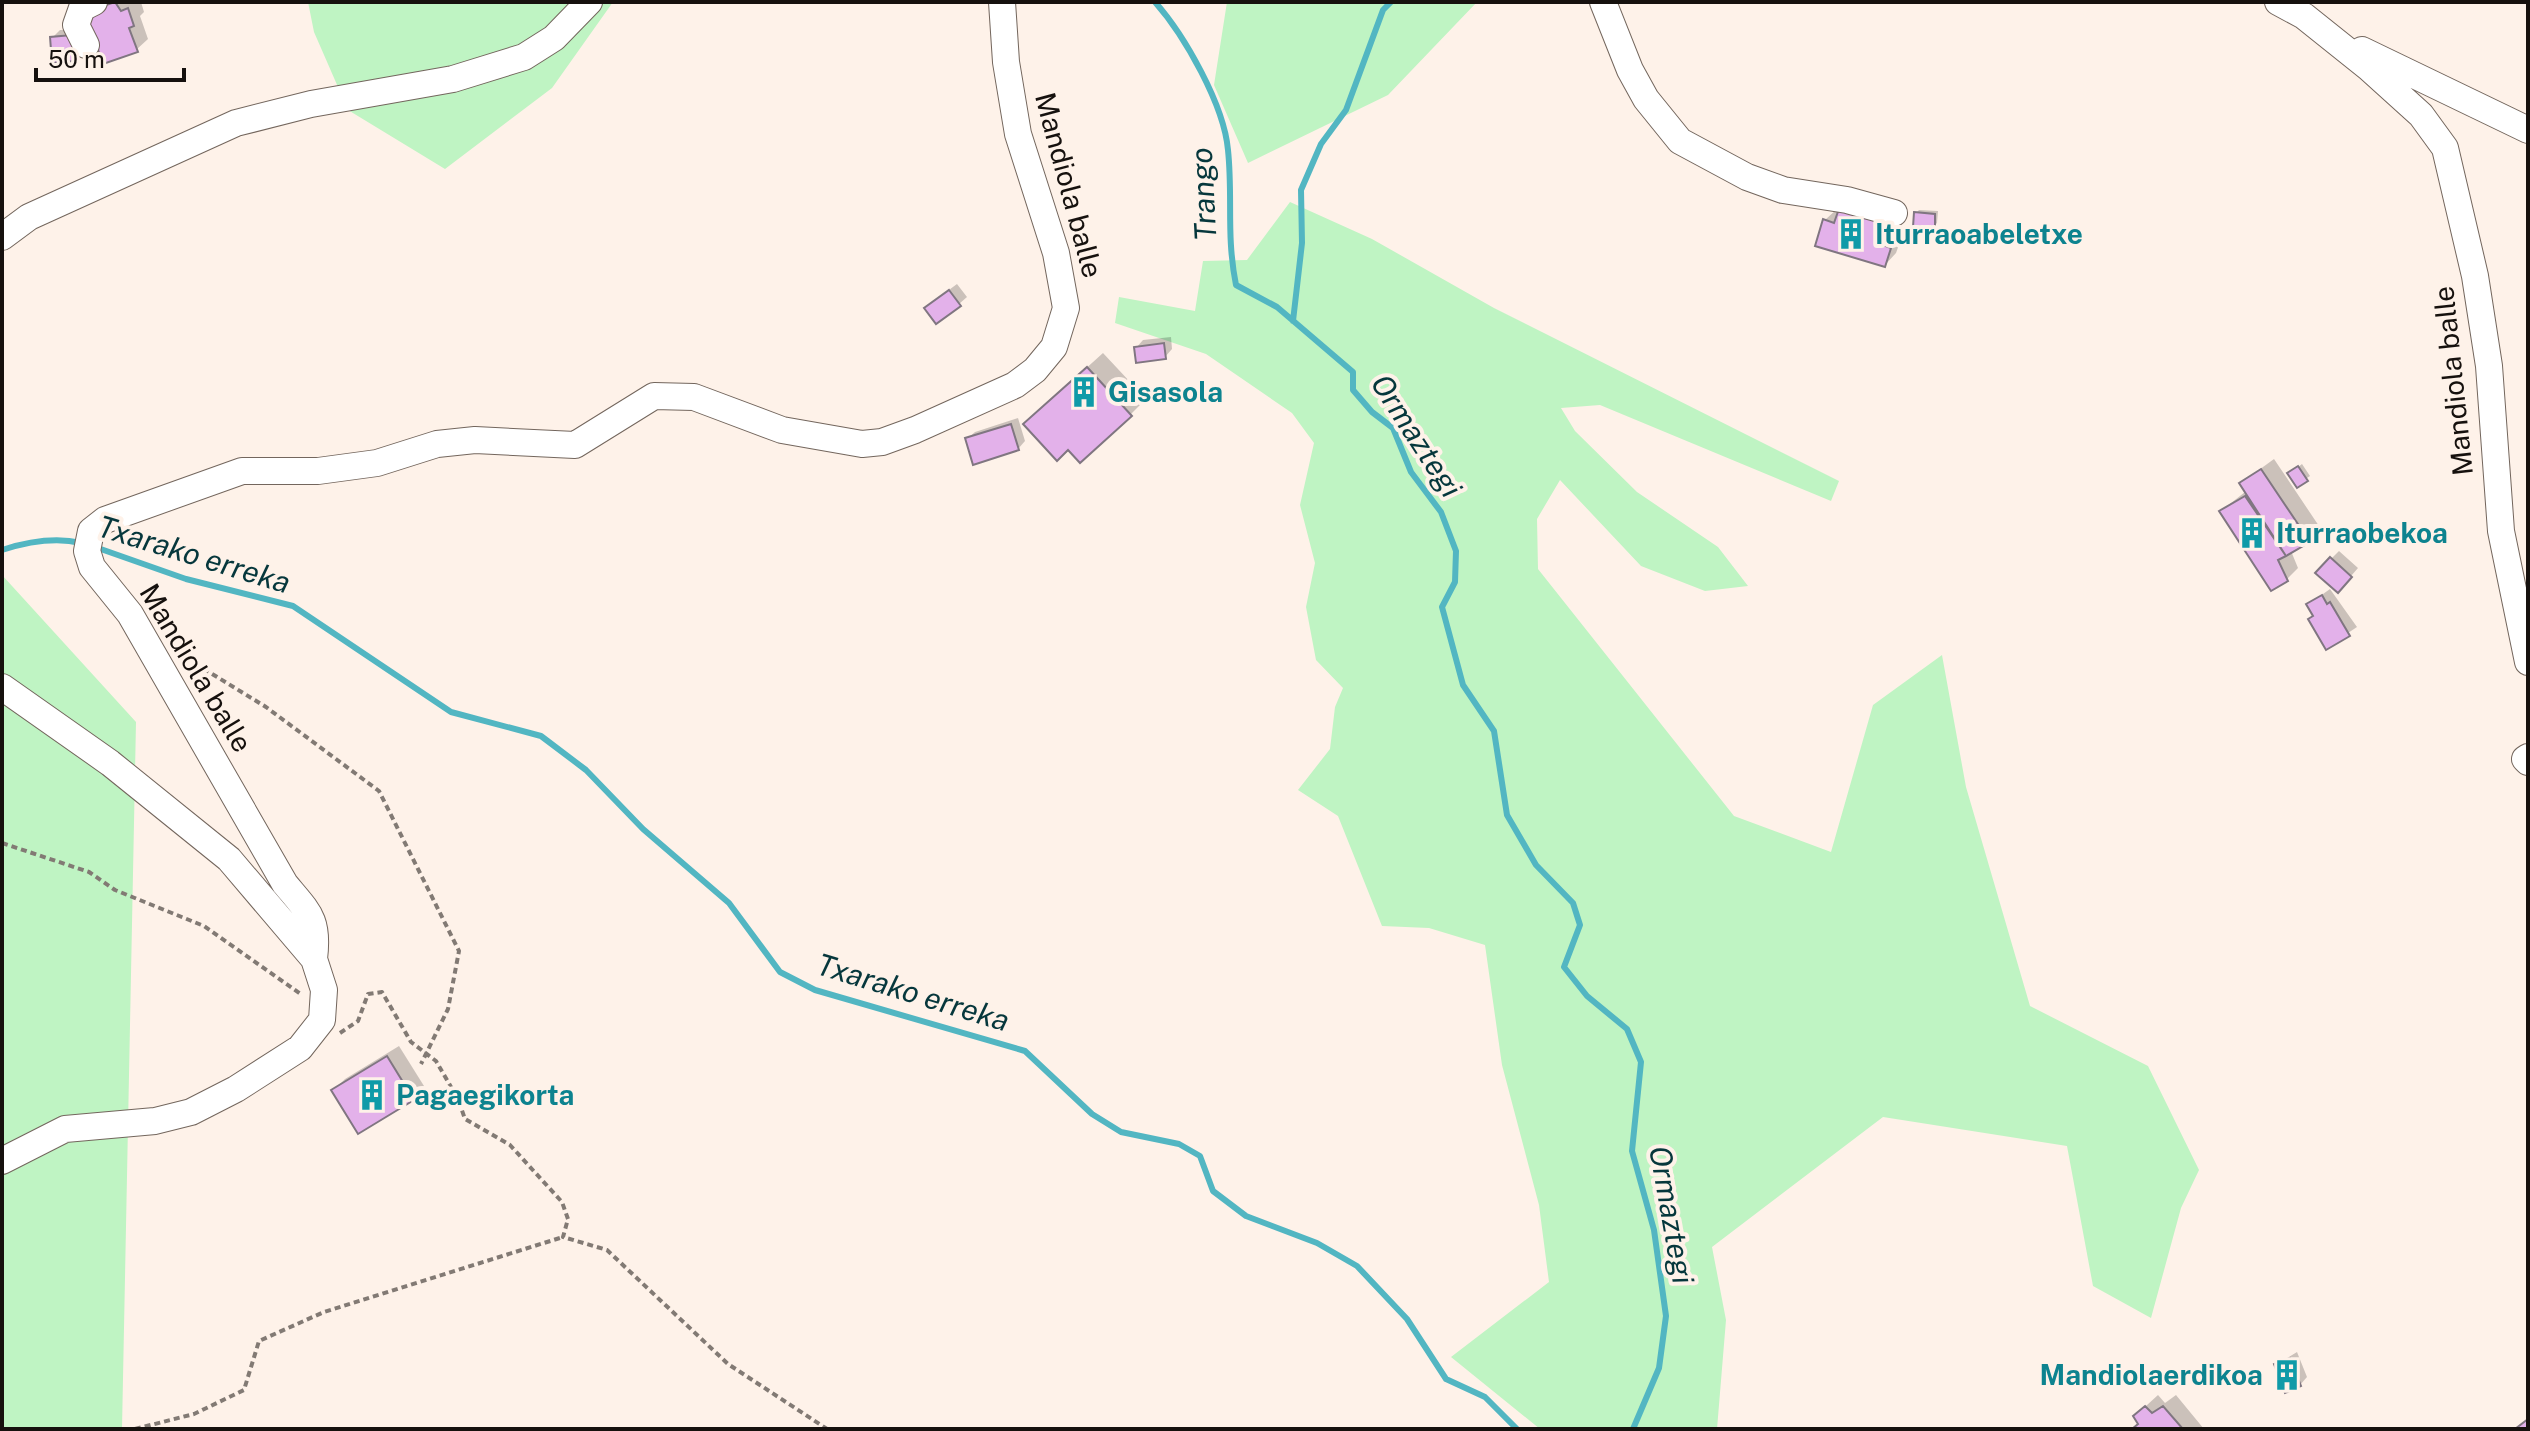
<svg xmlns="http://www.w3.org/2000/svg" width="2530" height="1431" viewBox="0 0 2530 1431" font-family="'Public Sans',sans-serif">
<rect width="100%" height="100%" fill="#fef2e9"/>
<path fill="#bff4c3" d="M 308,2 L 613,2 L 552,88 L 445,169 L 348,110 L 314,32 Z
M 1227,2 L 1477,2 L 1388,95 L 1248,163 L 1214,85 Z
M 1290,202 L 1372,239 L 1494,308 L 1839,481 L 1831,501 L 1600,405 L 1561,408 L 1575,431 L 1637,492 L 1718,547 L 1748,586 L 1705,591 L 1641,566 L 1560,480 L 1537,519 L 1538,569 L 1734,816 L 1831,852 L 1873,705 L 1942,655 L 1966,787 L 2030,1006 L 2148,1066 L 2199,1170 L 2181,1208 L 2151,1318 L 2093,1286 L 2067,1146 L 1883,1117 L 1712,1247 L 1726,1320 L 1717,1429 L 1540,1429 L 1451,1357 L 1549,1282 L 1539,1205 L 1502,1065 L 1485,945 L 1429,928 L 1382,926 L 1338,816 L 1298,790 L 1330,749 L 1335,707 L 1343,688 L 1316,660 L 1306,607 L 1315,563 L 1300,505 L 1314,443 L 1292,413 L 1206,354 L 1115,323 L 1119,297 L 1195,311 L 1203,261 L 1247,260 Z
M 2,575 L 136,722 L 122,1429 L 2,1429 Z"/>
<path fill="#0003" d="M 99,2 L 141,2 L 144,12 L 140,16 L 148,39 L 136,50 Z
M 79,29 L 81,52 L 73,59 L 52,38 L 60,30 Z
M 1899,206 L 1891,233 L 1902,236 L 1896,253 L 1885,265 L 1825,220 L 1837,209 Z
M 1919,210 L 1938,211 L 1937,223 L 1934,226 L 1916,213 Z
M 957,284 L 967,297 L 959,304 L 934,301 Z
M 1171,337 L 1172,349 L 1165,357 L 1136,348 L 1143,340 Z
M 1103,353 L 1146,399 L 1130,415 L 1041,409 Z
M 1018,418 L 1025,441 L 1018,449 L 967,439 L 975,432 Z
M 2274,459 L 2321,529 L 2291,551 L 2298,568 L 2287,579 L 2221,511 L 2245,492 L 2241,483 Z
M 2302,464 L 2310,476 L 2297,485 L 2293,471 Z
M 2339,551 L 2358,568 L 2345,583 L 2318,572 Z
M 2330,589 L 2357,627 L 2327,647 L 2309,604 Z
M 399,1046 L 424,1086 L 413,1098 L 334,1090 L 345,1079 Z
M 2297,1352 L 2307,1377 L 2300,1385 L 2276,1365 Z
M 2158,1395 L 2165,1403 L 2176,1395 L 2204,1429 L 2132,1429 L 2140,1423 L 2135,1416 Z"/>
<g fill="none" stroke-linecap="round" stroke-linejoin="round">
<path stroke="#52b6c2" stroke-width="6" d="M 1155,2 C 1185,36 1224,105 1228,150 C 1233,198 1226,235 1236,285 L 1277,307 L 1353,372 L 1353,390 L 1372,412 L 1393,428 L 1411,472 L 1441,512 L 1456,551 L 1455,582 L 1442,607 L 1463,685 L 1494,731 L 1507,815 L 1536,865 L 1573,903 L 1580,925 L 1564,967 L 1587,996 L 1627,1029 L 1641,1062 L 1632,1151 L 1654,1230 L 1666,1316 L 1659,1368 L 1633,1429
M 1293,321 L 1302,243 L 1301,190 L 1321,144 L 1346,110 L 1383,10 L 1391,2
M 95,547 L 186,579 L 293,606 L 451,712 L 541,736 L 586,770 L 643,829 L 729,903 L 780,972 L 815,990 L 1025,1051 L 1092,1114 L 1121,1132 L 1179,1144 L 1200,1156 L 1213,1191 L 1246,1216 L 1317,1243 L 1357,1266 L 1407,1319 L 1446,1379 L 1485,1397 L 1517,1429
M 2,550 C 27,542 55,537 81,543"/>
</g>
<path fill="#e3b1ea" stroke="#807681" stroke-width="2" d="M 115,2 L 121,11 L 128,8 L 134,26 L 129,28 L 138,52 L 103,64 L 85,12 Z
M 72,35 L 74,61 L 52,63 L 50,37 Z
M 1841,203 L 1888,218 L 1880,244 L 1891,248 L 1885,267 L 1815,246 L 1823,219 L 1834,223 Z
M 1914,212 L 1935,214 L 1935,229 L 1913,227 Z
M 949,290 L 961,306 L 936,324 L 924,308 Z
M 1164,343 L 1166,359 L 1136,363 L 1134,347 Z
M 1087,367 L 1132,416 L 1080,463 L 1068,450 L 1057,461 L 1023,424 Z
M 1011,424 L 1019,450 L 973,465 L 965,438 Z
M 2298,466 L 2308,481 L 2297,488 L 2287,473 Z
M 2261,469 L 2310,542 L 2286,556 L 2239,483 Z
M 2245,496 L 2286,556 L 2278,560 L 2288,581 L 2271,591 L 2219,511 Z
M 2330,557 L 2352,577 L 2338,593 L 2315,573 Z
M 2322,595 L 2327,604 L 2330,602 L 2350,636 L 2326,650 L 2308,619 L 2313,616 L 2306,604 Z
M 387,1056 L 414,1100 L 358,1134 L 331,1090 Z
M 2290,1358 L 2301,1386 L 2285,1393 L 2274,1364 Z
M 2145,1406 L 2152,1413 L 2163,1406 L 2183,1429 L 2132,1429 L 2138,1424 L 2133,1416 Z
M 2528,1419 L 2528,1429 L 2515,1429 Z"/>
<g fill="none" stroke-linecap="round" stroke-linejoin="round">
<defs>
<path id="minor" d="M 1603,2 L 1630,70 L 1646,99 L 1680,141 L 1747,177 L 1783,190 L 1847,200 L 1894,213
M 2278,2 L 2304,16 L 2369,68 L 2421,115 L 2445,148 L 2475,276 L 2489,366 L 2501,531 L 2528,662
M 86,45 L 76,25 L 82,8 L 94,2
M 2362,50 L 2528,130
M 2,237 L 29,217 L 236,123 L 311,104 L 453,79 L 524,57 L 554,38 L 589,2
M 2,687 L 110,763 L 229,859 L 314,959 L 324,990 L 322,1020 L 300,1048 L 236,1089 L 191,1112 L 155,1121 L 65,1129 L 2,1161
M 2528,757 L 2525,759 L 2528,762
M 314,959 C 319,919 309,913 285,884 L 130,614 L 92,567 L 87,551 L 91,531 L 105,520 L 242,471 L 318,471 L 377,463 L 437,444 L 475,440 L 575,445 L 654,396 L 694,397 L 782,430 L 862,444 L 882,442 L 915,430 L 1015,385 L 1035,370 L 1054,347 L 1066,308 L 1056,253 L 1018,134 L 1006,62 L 1002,2"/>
</defs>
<use href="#minor" stroke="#73665d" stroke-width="28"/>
<path stroke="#827a74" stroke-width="4" stroke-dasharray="6 4" stroke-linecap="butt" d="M 178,653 L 266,707 L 379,791 L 459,951 L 448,1009 L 421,1064
M 2,843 L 89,872 L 115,890 L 204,926 L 302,995
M 340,1033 L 358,1021 L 368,994 L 382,992 L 411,1042 L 436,1061 L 458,1099 L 465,1119 L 510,1145 L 562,1202 L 568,1219 L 563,1237 L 607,1250 L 728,1364 L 827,1429
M 135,1429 L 194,1414 L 244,1390 L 259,1341 L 324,1312 L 563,1237"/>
<use href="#minor" stroke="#fff" stroke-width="26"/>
</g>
<defs>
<symbol id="building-bare" viewBox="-9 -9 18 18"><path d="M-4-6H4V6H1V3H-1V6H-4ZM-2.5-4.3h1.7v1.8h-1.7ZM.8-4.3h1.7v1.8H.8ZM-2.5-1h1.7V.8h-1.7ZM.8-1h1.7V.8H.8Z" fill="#0f9aa8" stroke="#fef2e9" stroke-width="2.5" paint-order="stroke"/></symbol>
</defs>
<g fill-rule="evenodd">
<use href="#building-bare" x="1829" y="212" width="44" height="44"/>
<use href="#building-bare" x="1062" y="370" width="44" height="44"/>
<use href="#building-bare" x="2230" y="511" width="44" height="44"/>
<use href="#building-bare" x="350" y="1073" width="44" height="44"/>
<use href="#building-bare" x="2265" y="1353" width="44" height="44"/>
</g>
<g text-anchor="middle" stroke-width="8" stroke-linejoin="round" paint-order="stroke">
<g font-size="28" fill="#16110e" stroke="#fef2e9">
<text transform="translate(1069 185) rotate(75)" y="10">Mandiola balle</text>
<text transform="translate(2453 381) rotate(-96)" y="10">Mandiola balle</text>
<text transform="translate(196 668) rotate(59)" y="10">Mandiola balle</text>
</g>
<g font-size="28" font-weight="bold" fill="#0d838f" stroke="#fef2e9" text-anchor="start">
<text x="1875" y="244">Iturraoabeletxe</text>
<text x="1108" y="402">Gisasola</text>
<text x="2276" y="543">Iturraobekoa</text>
<text x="396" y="1105">Pagaegikorta</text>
<text x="2263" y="1385" text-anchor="end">Mandiolaerdikoa</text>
</g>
<g font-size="30" font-style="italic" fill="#06373c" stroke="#fef2e9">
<text transform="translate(1204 194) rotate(-93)" y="10">Trango</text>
<text transform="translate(1416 436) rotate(57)" y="10">Ormaztegi</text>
<text transform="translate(194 555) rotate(17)" y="10">Txarako erreka</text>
<text transform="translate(913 993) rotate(17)" y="10">Txarako erreka</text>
<text transform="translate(1671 1215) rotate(80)" y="10">Ormaztegi</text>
</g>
</g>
<rect width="2530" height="1431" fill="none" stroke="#16110e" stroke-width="8"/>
<path d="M36 68v12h148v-12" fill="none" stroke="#16110e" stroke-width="4"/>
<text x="48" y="68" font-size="24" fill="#16110e" stroke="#fef2e9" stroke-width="6" paint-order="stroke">50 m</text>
</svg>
